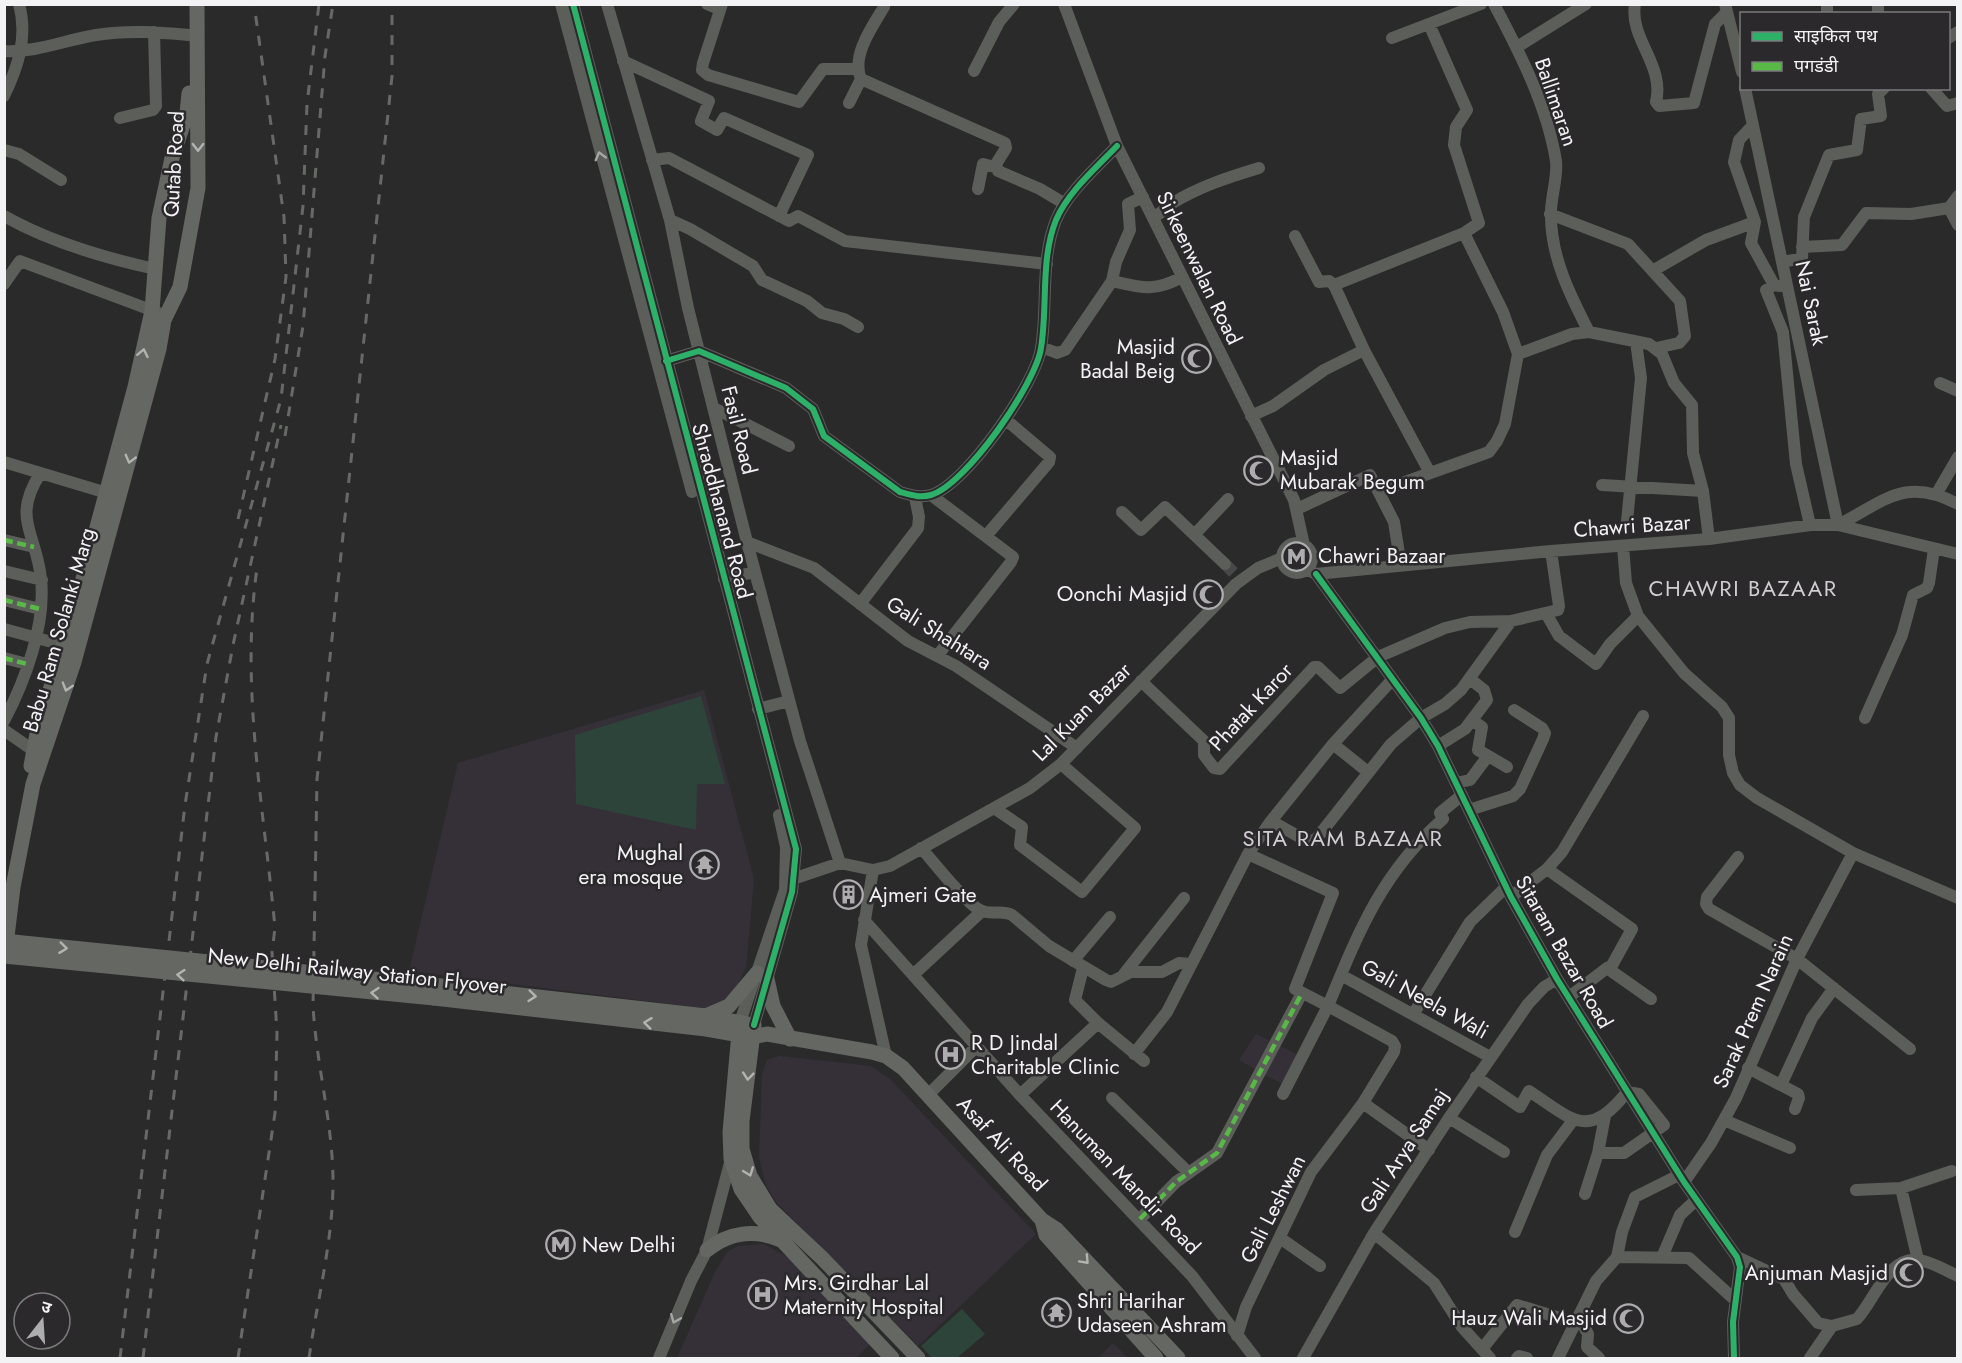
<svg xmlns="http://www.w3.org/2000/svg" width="1962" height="1363" viewBox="0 0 1962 1363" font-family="Jost,'Noto Sans Devanagari',sans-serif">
<rect width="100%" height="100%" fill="#2b2a2b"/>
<path fill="#353037" d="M 704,690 L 754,879 L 746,967 L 735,992 L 710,1009 L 409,971 L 458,763 Z
M 1256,1034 L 1274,1043 L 1260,1072 L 1239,1060 Z
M 1278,1045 L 1301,1056 L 1285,1085 L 1263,1074 Z
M 779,1056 L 871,1066 L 891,1080 L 1036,1234 L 918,1346 L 776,1202 L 766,1185 L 759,1158 L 762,1075 L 767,1060 Z
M 764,1244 L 786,1256 L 871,1343 L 856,1358 L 677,1358 L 715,1272 L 727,1252 L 738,1246 Z
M 1113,1343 L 1128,1358 L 1098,1358 Z"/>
<path fill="#2d443a" d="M 701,696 L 725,784 L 697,784 L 696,830 L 576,804 L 575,735 Z
M 962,1309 L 985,1334 L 957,1358 L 932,1358 L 921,1346 Z"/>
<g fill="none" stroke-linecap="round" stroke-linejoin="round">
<path stroke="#494849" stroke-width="12" stroke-dasharray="12 6" stroke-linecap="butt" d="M 1225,564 L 1236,575"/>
<path stroke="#5b5e59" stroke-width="12" d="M 561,4 L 692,492
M 573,4 L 796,849 L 792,892 L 754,1025
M 607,4 L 670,220 L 688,308 L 747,542 L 800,741 L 840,863
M 707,4 L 719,9
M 722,4 L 703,63 L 702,70 L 708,75 L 799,102 L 823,69 L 857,69
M 1064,4 L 1117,146 L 1294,500 L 1304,545
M 1494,4 C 1520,53 1547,106 1556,161 C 1558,179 1550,198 1551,216 C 1551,257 1570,295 1589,332 L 1649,344 L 1662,354 L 1674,383 L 1692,405 L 1693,453 L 1703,491 L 1709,539
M 1635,4 C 1629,39 1665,65 1656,102 L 1659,106 L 1694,103 L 1715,24 L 1726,13
M 1725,4 L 1742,72
M 884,7 C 872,27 851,56 861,79 L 1005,143 L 1006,148 L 996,164 L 998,171 L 1040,189 L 1065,204
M 1827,14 L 1827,4
M 1878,14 L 1878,4
M 1429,24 L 1467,110 L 1456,127 L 1454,145 L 1479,223 L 1464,233 L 1334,285 L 1364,350 L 1430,473
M 1392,38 L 1481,4
M 1948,38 L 1958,32
M 1517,47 L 1586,4
M 4,51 C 35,53 65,40 96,35 C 127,30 157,32 189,35
M 623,61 L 709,101 L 701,121 L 717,130 L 724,118 L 808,155 L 779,216
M 974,71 L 999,22 L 1014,4
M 1745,88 L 1838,525 C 1885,501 1905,476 1958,504
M 1931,88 L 1947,106 L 1958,103
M 4,96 C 18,67 28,37 19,4
M 849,103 L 861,79
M 120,118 L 153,110 L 156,106 L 154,32
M 1753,125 L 1739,140 L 1734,162 L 1755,222 L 1751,243 L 1774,285 L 1780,286
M 4,150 L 19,154 L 61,180
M 652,160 L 669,158 L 789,221 L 798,216 L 845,241 L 1047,264
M 978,189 L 983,164 L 995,167
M 1958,196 L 1949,208 L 1958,225
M 1550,214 L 1628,244 L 1680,301 L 1685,336 L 1679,343 L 1656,348
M 4,216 C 50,242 105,258 155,269
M 1153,217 C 1161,214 1164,209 1171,204 C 1198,187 1229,177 1259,168
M 670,220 L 690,229 L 753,266 L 762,280 L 807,301 L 822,313 L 844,319 L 858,327
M 1295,236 L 1319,282 L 1329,281 L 1334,285
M 1802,247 L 1842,245 L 1866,213 L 1911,214 L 1949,208
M 1783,262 L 1802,258 L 1804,217 L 1829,155 L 1857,150 L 1861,119 L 1881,116 L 1878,94 L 1884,88
M 1654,270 L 1706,240 L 1755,222
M 1112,281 C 1142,288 1155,292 1182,277
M 4,284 L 20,261 L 159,313
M 1774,285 L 1766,290 L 1783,332 L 1796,464 L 1810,525
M 1041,347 L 1057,353 L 1065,350 L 1112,281 L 1116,262 L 1130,230 L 1128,204 L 1143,197
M 1518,354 L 1572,334 L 1589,332
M 666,361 L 699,351 L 786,388 L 813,409 L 824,436 L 900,492 C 911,495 920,498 931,495 C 966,485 1036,383 1041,348 C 1048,306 1040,260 1056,220 C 1068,192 1096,168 1117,146
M 1940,383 L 1958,391
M 714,408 L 789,446
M 1251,416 L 1273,406 L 1324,370 L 1364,350
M 4,462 L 107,493
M 1602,485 L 1703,491
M 1380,491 L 1489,452 L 1497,441 L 1505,424 L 1518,354 L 1503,312 L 1464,233
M 1937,493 L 1958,457
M 931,495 L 1013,557 L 1011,562 L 938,655
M 1297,509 L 1370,475 L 1394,522 L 1401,566
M 1122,512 L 1141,530 L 1165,507 L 1225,564
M 1627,521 L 1641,378 L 1636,342
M 1195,534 L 1228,499
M 986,536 L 1049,462 L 1050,457 L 1005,419
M 4,540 L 34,547
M 747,542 L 814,568 L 908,641 L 956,666 L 1077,748
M1282 558a15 15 0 1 1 30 0a15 15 0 1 1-30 0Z
M 1623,546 L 1626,583 L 1638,616 L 1684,673 L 1722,707 L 1729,718 L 1729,755 L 1733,773 L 1740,785 L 1757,798 L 1853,853 L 1958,898
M 1306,569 L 1316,574 L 1551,551 L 1709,539 L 1811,525 L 1838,525 L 1958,554
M 4,571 L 42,580
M 1316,574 L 1421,718 L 1438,746 L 1511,897 L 1557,979 L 1684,1182 L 1737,1257 L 1740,1267 L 1733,1322 L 1734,1358
M 724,579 L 755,572
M 4,600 L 40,609
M 860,604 L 918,528 L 919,517 L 915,497
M 1547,615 L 1559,636 L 1596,664 L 1610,644 L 1638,616
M 4,629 L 70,647
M 4,658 L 27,664
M 1141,681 L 1204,741 L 1204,755 L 1214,768 L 1220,769 L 1314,667 L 1318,667 L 1340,688 L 1378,657 L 1445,628 L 1470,622 L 1511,621 L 1558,610 L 1559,606 L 1551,551
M 758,709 L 789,701
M 1865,718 L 1902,635 L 1913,595 L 1927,588 L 1929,583 L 1934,549
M 4,721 C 25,681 46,625 41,579 C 37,534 11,519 40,474
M 1473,721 L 1482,727 L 1478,750 L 1507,767
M 4,730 L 40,755
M 1333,744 L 1368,772
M 1438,746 L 1465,729 L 1487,700 L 1484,690 L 1470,679
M 1456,783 L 1470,780 L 1488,756
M 994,808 L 1022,827 L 1020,845 L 1082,892 L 1135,828 L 1061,764
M 1469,810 L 1513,796 L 1520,789 L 1543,739 L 1545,733 L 1542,728 L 1514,710
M 1271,821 L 1305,840 L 1311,841 L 1317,838 L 1391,744 L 1421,718 L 1445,704 L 1461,690 L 1511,621
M 921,848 C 934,862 965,903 980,910 C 991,916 1001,909 1012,915 L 1049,946 L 1106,980 L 1111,982 L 1131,972 L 1162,972 L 1179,963 L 1191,964
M 1248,854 L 1333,893 L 1295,989 L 1328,1006 C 1358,933 1382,872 1443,819 L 1440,813 L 1462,795
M 1738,857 L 1707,897 L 1706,904 L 1709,909 L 1797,959 L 1910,1049
M 1547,869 L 1632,929 L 1610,969
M 873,870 L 861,945 L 886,1056
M 787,881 L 840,863 L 873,870 L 890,866 L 1030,788 L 1061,764 L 1236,584 L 1258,568 L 1282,558
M 1511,897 L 1547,869 L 1562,852 L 1643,716
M 864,920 L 1020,1095 L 1192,1276 L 1255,1358
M 1073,961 L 1110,917
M 1083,968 L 1075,1000 L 1098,1023
M 1124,974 L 1184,898
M 913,975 L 982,911
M 1341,975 L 1490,1057
M 1569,997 L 1607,968 L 1651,999
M 1414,1013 L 1470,922 L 1506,887
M 740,1022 L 785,890 L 786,847 L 779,815
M 1134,1054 L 1167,1012 L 1248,854 L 1271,821 L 1333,744 L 1392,680
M 1748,1068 L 1798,1094 L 1799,1098 L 1795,1109
M 1476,1077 L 1520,1107 L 1529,1091 C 1573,1120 1588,1141 1627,1092 L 1639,1094 L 1664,1125 L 1624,1153 L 1598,1153
M 1781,1085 L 1812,1018 L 1834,988
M 928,1095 L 977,1046
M 1020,1095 L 1098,1023 L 1144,1061
M 1112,1098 L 1189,1173
M 1363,1103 L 1429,1150
M 1449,1118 L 1504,1152
M 1724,1120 L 1790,1148
M 1684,1182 L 1711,1143 L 1736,1098 L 1797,959 L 1853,853
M 1856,1190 L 1901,1188
M 1585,1194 L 1598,1153 L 1605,1116
M 1140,1219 L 1176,1182 L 1217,1153 L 1302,993
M 1515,1232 L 1547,1155 L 1574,1119
M 1374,1233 L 1434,1283 L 1462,1327 L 1490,1358
M 1280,1238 L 1320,1266
M 1617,1257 L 1622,1232 L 1635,1197 L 1679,1175
M 1662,1257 L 1680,1215 L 1696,1200
M 1737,1257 L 1784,1279 L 1793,1294 L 1818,1323 L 1832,1326 L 1857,1319 C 1874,1301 1888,1256 1918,1260 C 1931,1261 1946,1271 1958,1276
M 1918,1260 L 1901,1188 L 1952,1171
M 1237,1336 L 1246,1307 L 1311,1172 L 1363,1103 L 1394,1052 L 1395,1046 L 1392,1041 L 1328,1006 L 1283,1094
M 1482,1349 L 1517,1305 L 1583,1325 L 1588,1334 L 1587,1347 L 1599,1358
M 659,1358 L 691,1281 L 707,1250 L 731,1159
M 1303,1358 L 1374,1233 L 1449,1118 L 1528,1004 L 1544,987 L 1557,979
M 1517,1358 L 1519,1356 L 1527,1358
M 1558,1358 L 1596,1281 L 1617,1257 L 1689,1258 L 1735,1300
M 1810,1358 L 1832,1326"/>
<path stroke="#646762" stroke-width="15" d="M 31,766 L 37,734 L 80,590 L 135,387 L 152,311 L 159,218 L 172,158 L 187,113 L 189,93
M 5,953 L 13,887 L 33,784 L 74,662 L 159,349 L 164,320 L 180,287 L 198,188 L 197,4
M 767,979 L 773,1006 L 790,1039
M 432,985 L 706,1016 L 748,1024
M 434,998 L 706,1029 L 752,1037 L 767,1034 L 872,1052 L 886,1056 L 903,1068 L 1042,1220 L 1056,1229 L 1178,1358
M 706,1016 L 729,1006 L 757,973
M 740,1022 L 730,1132 L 731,1159 L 741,1189 L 760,1217 L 892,1358
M 754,1025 L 742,1121 L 742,1149 L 750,1176 L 770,1209 L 822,1258 L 918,1358
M 1042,1220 L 1046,1235 L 1156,1358
M 707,1250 C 729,1232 755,1229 781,1240"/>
<path stroke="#676967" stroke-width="3" stroke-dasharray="10 10" stroke-linecap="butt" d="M 285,436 L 303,326 L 325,56 L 333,4
M 238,519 L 275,359 L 286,277 L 284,217 L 254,4
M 120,1358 L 185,805 L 207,664 L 281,399 L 303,206 L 307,104 L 319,4
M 143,1358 L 216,737 L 233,645 L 281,425
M 238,1358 L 275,1113 L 277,1033 L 272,952 L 275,928 C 264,808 240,688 257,568
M 309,1358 C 317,1301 333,1241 333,1182 C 333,1123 316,1064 313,1005 L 317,779 L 392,76 L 392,4"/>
<path stroke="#646762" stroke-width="15" d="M 4,941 L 432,985
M 4,956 L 434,998"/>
<path stroke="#58b947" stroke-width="4.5" stroke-dasharray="9 4.5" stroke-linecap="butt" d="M 4,540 L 34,547
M 4,600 L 40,609
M 4,658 L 27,664
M 1140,1219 L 1176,1182 L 1217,1153 L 1302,993"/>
<defs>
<path id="cycleway" d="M 573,4 L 796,849 L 792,892 L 754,1025
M 666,361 L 699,351 L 786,388 L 813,409 L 824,436 L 900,492 C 911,495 920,498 931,495 C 966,485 1036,383 1041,348 C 1048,306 1040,260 1056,220 C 1068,192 1096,168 1117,146
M 1316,574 L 1421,718 L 1438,746 L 1511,897 L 1557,979 L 1684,1182 L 1737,1257 L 1740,1267 L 1733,1322 L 1734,1358"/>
</defs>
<use href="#cycleway" stroke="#2b292c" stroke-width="10"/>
<use href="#cycleway" stroke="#2db169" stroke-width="6"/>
</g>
<defs><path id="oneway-chevron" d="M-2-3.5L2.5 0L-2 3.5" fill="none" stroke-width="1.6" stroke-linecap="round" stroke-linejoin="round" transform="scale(1.5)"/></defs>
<g stroke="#b3b3b2">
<use href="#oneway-chevron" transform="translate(198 147) rotate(90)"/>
<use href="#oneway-chevron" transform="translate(143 353) rotate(-78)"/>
<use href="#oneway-chevron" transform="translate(130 459) rotate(105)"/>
<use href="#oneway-chevron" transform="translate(67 687) rotate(107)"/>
<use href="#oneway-chevron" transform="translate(63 948) rotate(7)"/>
<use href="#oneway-chevron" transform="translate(181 975) rotate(-175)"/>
<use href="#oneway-chevron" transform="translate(375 993) rotate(-175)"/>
<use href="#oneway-chevron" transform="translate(532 996) rotate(6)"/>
<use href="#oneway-chevron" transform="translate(648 1023) rotate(-173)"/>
<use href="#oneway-chevron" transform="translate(748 1076) rotate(96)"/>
<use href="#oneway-chevron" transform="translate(749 1172) rotate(69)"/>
<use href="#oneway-chevron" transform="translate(1085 1260) rotate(47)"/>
</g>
<g stroke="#a7a8a6">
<use href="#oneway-chevron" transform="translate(600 156) rotate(-105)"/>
<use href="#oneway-chevron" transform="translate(675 1319) rotate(112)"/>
</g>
<defs>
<symbol id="mosque-ring" viewBox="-11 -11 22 22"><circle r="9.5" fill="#2b292c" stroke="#adacae" stroke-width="1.5"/><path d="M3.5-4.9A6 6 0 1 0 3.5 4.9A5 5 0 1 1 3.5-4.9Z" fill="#adacae"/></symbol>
<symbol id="metro-ring" viewBox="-11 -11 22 22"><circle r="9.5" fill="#2b292c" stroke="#adacae" stroke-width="1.5"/><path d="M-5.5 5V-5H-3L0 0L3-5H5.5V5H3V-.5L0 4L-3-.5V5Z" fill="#adacae"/></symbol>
<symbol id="temple-ring" viewBox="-11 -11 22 22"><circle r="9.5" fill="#2b292c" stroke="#adacae" stroke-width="1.5"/><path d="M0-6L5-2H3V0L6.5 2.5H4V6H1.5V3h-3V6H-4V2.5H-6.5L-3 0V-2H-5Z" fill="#adacae"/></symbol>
<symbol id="building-ring" viewBox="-11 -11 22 22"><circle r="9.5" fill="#2b292c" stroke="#adacae" stroke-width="1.5"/><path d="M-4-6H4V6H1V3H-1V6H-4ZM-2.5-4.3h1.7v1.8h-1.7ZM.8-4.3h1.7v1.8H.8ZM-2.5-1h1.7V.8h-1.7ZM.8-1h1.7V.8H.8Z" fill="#adacae"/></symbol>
<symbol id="hospital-ring" viewBox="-11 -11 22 22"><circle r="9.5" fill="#2b292c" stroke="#adacae" stroke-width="1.5"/><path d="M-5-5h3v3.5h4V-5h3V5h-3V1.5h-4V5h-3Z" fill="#adacae"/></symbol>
</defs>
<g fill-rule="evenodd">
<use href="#mosque-ring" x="1180" y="342" width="33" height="33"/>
<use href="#mosque-ring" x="1242" y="454" width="33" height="33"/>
<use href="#metro-ring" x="1280" y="540" width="33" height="33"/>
<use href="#mosque-ring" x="1192" y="578" width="33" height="33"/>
<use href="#temple-ring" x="688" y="848" width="33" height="33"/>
<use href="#building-ring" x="832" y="878" width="33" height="33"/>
<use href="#hospital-ring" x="934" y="1038" width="33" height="33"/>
<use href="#metro-ring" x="544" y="1228" width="33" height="33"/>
<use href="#mosque-ring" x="1892" y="1256" width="33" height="33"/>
<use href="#hospital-ring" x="746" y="1278" width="33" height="33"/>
<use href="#temple-ring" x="1040" y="1296" width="33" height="33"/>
<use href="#mosque-ring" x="1612" y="1302" width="33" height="33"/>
</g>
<g text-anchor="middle" stroke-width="5" stroke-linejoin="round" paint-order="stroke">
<g font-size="21" fill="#f3f2f4" stroke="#2b292c">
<text transform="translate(1556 102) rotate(71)" y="7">Ballimaran</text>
<text transform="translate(174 164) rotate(-87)" y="7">Qutab Road</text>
<text transform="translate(1199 268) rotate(64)" y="7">Sirkeenwalan Road</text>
<text transform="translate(1811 303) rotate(78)" y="7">Nai Sarak</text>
<text transform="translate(739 430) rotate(76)" y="7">Fasil Road</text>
<text transform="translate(722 511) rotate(75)" y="7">Shraddhanand Road</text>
<text transform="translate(1632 526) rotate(-4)" y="7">Chawri Bazar</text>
<text transform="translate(59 630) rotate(-74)" y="7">Babu Ram Solanki Marg</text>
<text transform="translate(939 633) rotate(32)" y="7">Gali Shahtara</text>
<text transform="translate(1251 707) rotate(-47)" y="7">Phatak Karor</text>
<text transform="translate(1082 712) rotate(-45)" y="7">Lal Kuan Bazar</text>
<text transform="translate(1564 952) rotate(60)" y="7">Sitaram Bazar Road</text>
<text transform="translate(357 971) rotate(6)" y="7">New Delhi Railway Station Flyover</text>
<text transform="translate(1425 999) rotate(29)" y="7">Gali Neela Wali</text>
<text transform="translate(1753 1011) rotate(-66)" y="7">Sarak Prem Narain</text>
<text transform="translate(1002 1144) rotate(47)" y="7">Asaf Ali Road</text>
<text transform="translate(1404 1151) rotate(-57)" y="7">Gali Arya Samaj</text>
<text transform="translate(1125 1177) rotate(46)" y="7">Hanuman Mandir Road</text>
<text transform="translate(1273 1209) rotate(-63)" y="7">Gali Leshwan</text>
</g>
<g font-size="21" fill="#f3f2f4" stroke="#2b292c" text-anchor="start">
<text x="1175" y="354" text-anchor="end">Masjid<tspan x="1175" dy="24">Badal Beig</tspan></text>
<text x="1280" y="465">Masjid<tspan x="1280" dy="24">Mubarak Begum</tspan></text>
<text x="1318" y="563">Chawri Bazaar</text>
<text x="1187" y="601" text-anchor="end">Oonchi Masjid</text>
<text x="683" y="860" text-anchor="end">Mughal<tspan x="683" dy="24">era mosque</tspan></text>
<text x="869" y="902">Ajmeri Gate</text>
<text x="971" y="1050">R D Jindal<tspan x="971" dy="24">Charitable Clinic</tspan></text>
<text x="582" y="1252">New Delhi</text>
<text x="1888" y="1280" text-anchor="end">Anjuman Masjid</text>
<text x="784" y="1290">Mrs. Girdhar Lal<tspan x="784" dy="24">Maternity Hospital</tspan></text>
<text x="1077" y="1308">Shri Harihar<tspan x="1077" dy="24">Udaseen Ashram</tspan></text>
<text x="1607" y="1325" text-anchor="end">Hauz Wali Masjid</text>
</g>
<g font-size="22" letter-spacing="1.5" fill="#d0ced1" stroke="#2b292c">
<text x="1743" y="596">CHAWRI BAZAAR</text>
<text x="1343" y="846">SITA RAM BAZAAR</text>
</g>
</g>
<rect width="1962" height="1363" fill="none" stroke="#f3f2f4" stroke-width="12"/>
<rect x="1740" y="12" width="210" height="78" fill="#2b292c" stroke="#7b797c" stroke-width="1.5"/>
<rect x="1752" y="32" width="30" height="9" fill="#2db169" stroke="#7b797c" stroke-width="1.5"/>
<text x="1794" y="42" font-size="18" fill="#f3f2f4">साइकिल पथ</text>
<rect x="1752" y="62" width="30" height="9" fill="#58b947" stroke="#7b797c" stroke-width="1.5"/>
<text x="1794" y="72" font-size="18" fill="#f3f2f4">पगडंडी</text>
<g transform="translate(42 1321) rotate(17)"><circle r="28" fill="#2b292c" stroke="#7b797c" stroke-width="1.5"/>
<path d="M0-4.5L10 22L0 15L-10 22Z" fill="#adacae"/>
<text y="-9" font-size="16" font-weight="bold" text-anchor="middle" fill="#f3f2f4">उ</text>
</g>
</svg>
